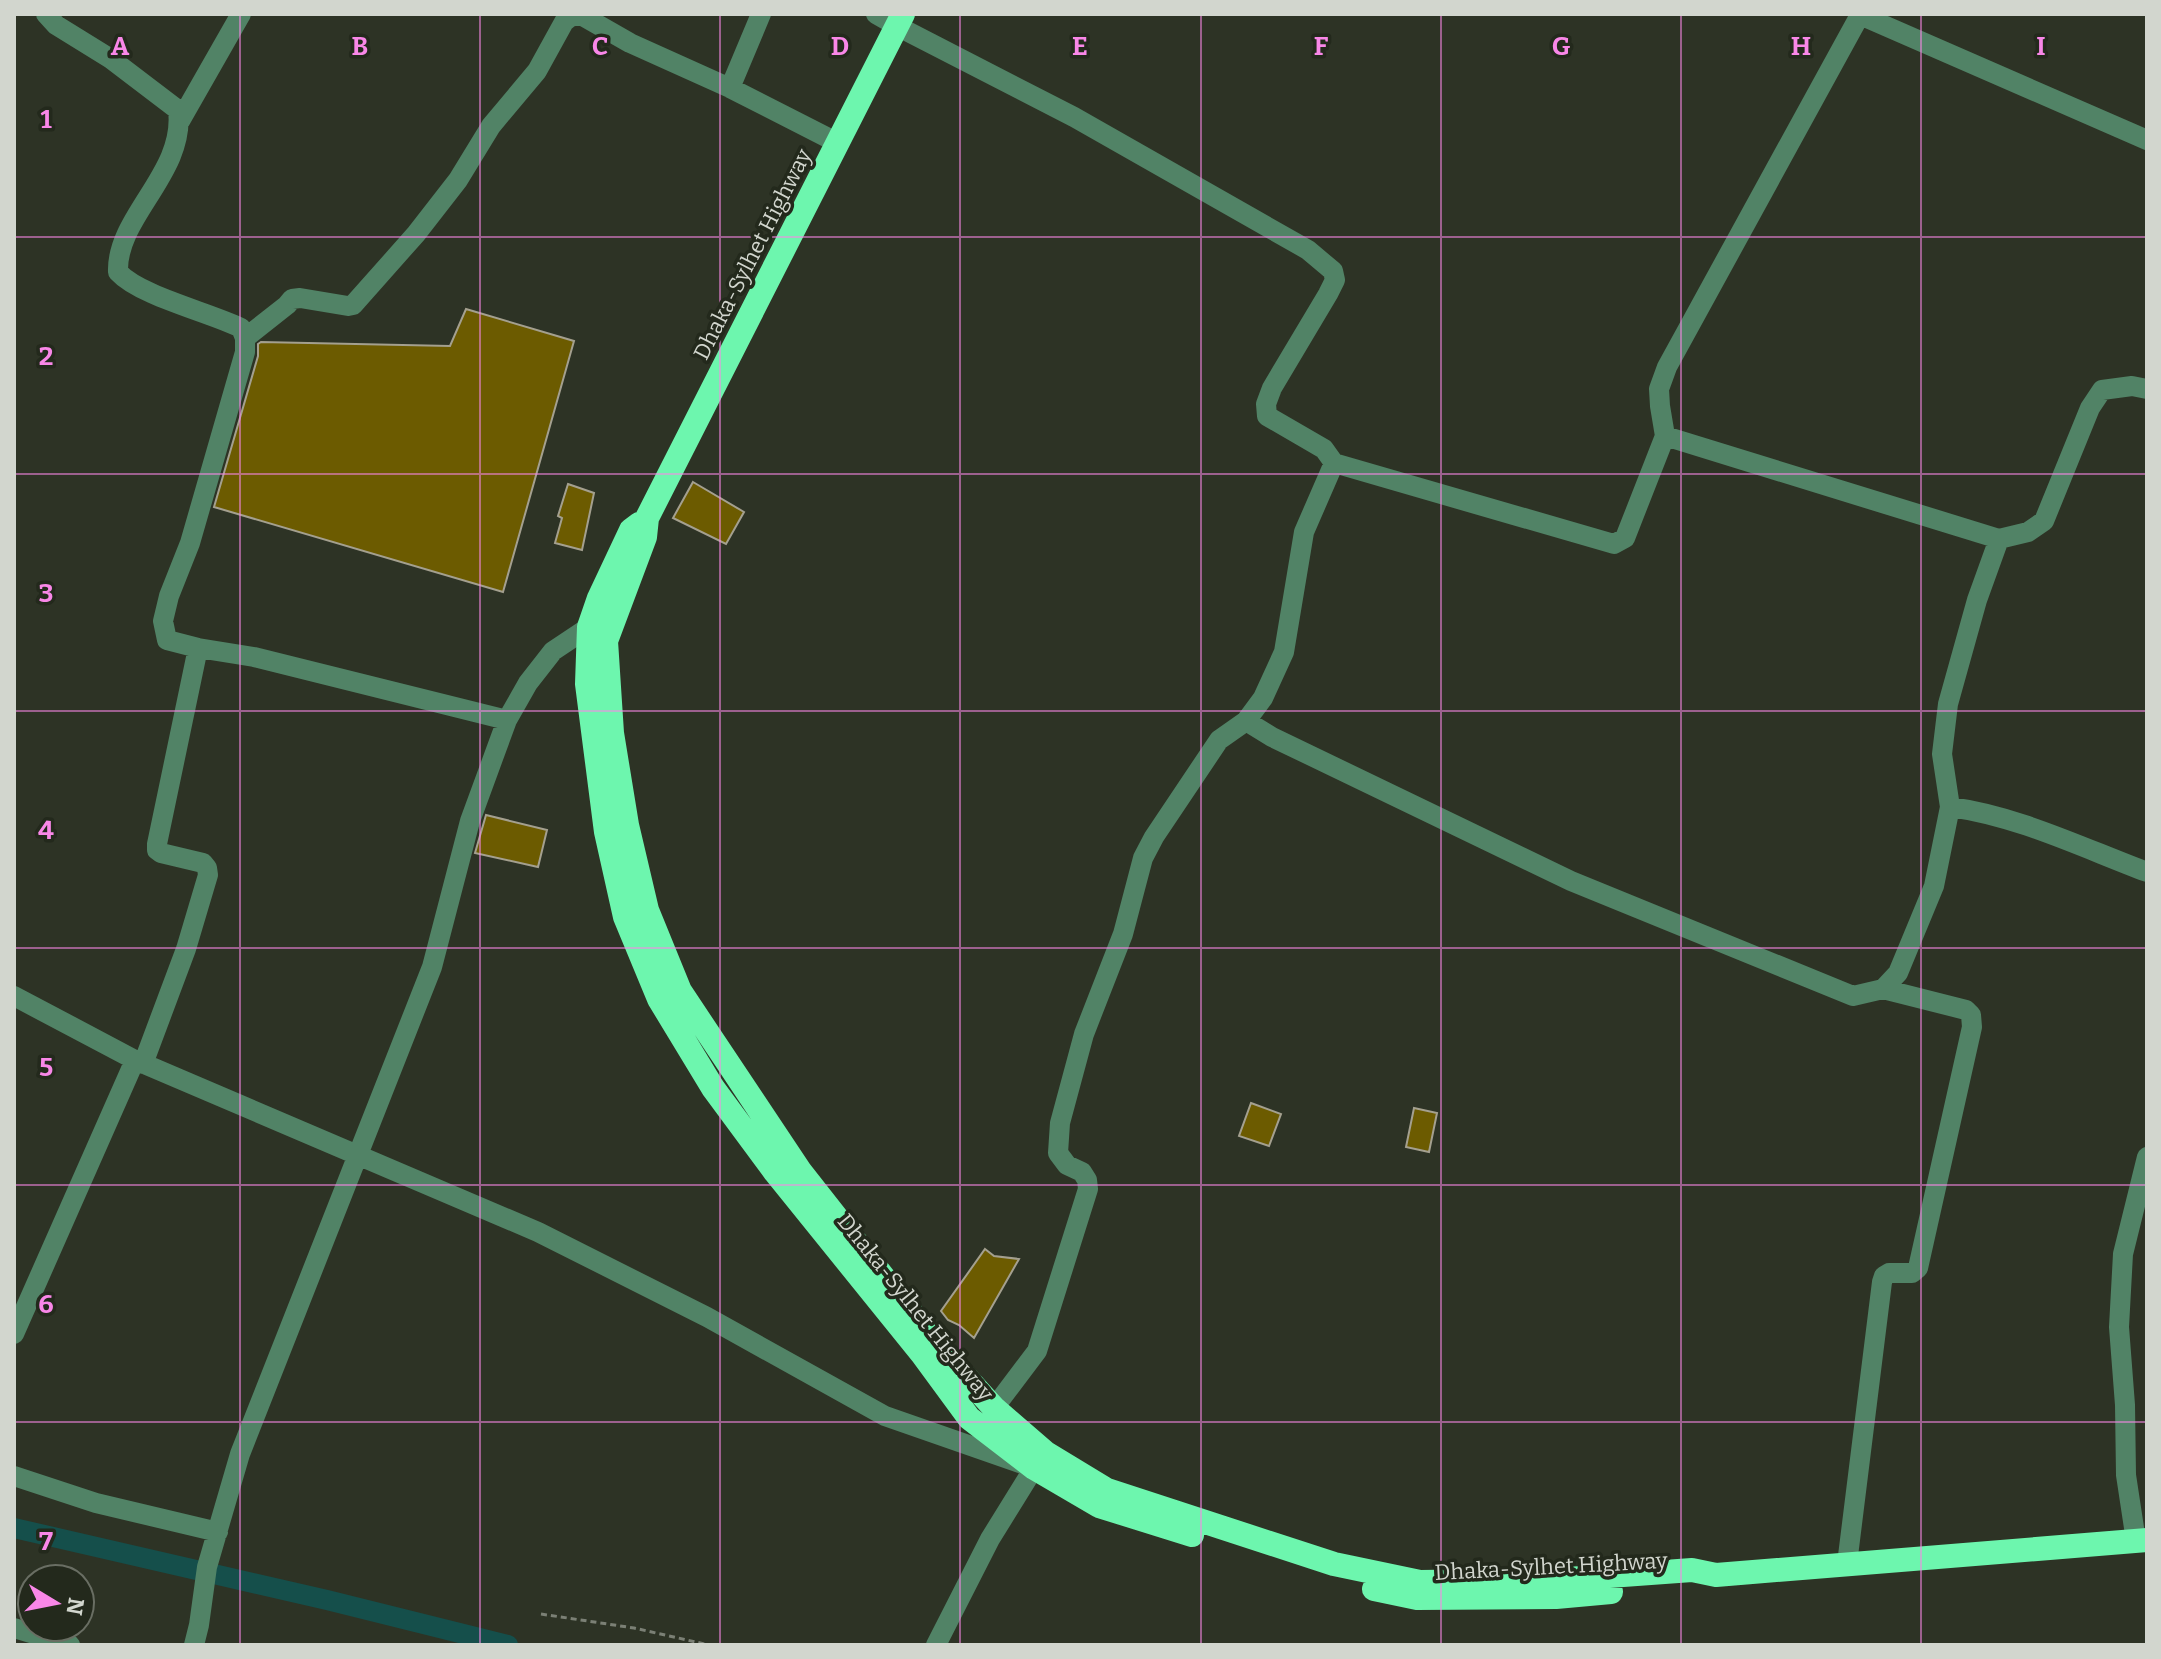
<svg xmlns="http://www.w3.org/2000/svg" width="2161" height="1659" viewBox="0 0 2161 1659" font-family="Bitter,serif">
<rect width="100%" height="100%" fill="#2d3325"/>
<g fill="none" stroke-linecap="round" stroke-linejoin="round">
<path stroke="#154f4b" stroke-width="20" d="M 14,1528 L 327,1600 L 508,1645"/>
</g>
<path fill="#6c5b00" stroke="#a4a08f" stroke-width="2" d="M 466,309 L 574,341 L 503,592 L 214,507 L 258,356 L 258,344 L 261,342 L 450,346 Z
M 693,482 L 744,512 L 726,544 L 673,518 Z
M 568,484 L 594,493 L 582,550 L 555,543 L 562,518 L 558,516 Z
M 486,815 L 547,830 L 538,867 L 475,853 Z
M 1251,1103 L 1281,1114 L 1269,1146 L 1239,1136 Z
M 1414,1108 L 1437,1113 L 1429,1152 L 1406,1147 Z
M 985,1249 L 994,1256 L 1019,1259 L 974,1338 L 959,1325 L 948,1320 L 941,1311 Z"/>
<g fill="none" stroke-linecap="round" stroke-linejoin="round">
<path stroke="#7b8075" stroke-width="3" stroke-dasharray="6 4" stroke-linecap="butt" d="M 541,1614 L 634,1628 L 709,1645"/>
<path stroke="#518366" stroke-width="20" d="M 46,14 L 56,25 L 111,59 L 178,110 C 186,173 116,216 118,272 C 140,296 208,312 241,328 L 245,338 L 245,352 L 190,543 L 169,596 L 163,621 L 167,640 L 198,648 L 254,657 L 507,720
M 876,14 L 897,26 L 1074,117 L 1308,250 L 1333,271 L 1335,280 L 1328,294 L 1272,388 L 1266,404 L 1267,416 L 1324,449 L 1334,463 L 1614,544 L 1625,538 L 1665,436 L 1660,406 L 1659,389 L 1667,367 L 1860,15
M 1858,14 L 2147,140
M 730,88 L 761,14
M 180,121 L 241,14
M 245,338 L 287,305 L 292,299 L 300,298 L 348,306 L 353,305 L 416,234 L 458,180 L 491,126 L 537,71 L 564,22 L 570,17 L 581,15 L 630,43 L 730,88 L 838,143
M 1665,436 L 1999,539
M 1246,721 L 1263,698 L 1284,652 L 1304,532 L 1334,463
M 1950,807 C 2018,816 2083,848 2147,872
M 14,996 L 135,1060 L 538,1232 L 707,1317 L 885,1416 L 1034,1468 L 990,1539 L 936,1645
M 143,1064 L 186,949 L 208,875 L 207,868 L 203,863 L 161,853 L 157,850 L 157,844 L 198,648
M 14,1334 L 135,1060
M 994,1408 L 1037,1351 L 1088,1189 L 1087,1180 L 1082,1172 L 1067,1165 L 1058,1153 L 1060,1123 L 1084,1034 L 1123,934 L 1143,858 L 1154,837 L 1219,740 L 1246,721 L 1272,737 L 1571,881 L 1853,996 L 1883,989 L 1898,973 L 1934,886 L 1950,807 L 1942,754 L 1948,704 L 1977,600 L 1999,539 L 2028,532 L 2044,521 L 2090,408 L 2102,390 L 2132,386 L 2147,389
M 14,1476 L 96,1503 L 218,1532
M 2136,1541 L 2126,1475 L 2125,1405 L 2119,1327 L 2123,1254 L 2147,1157
M 1847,1564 L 1882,1282 L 1884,1276 L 1889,1273 L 1912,1273 L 1918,1268 L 1972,1027 L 1971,1015 L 1966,1010 L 1883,989
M 14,1628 L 70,1645
M 194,1645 L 199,1625 L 207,1567 L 240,1454 L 432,967 L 470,821 L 507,720 L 528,683 L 553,651 L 589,627"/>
<path stroke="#6df6ae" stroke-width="24" d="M 903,14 L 647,518 L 645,537 L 606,641 L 612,733 L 627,825 L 647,910 L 680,991 L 800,1171 L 936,1344 L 994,1408 L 1046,1453 L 1107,1490 L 1334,1564 L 1420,1582 L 1554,1580 L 1692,1570 L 1716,1575 L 2147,1540
M 639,524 L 631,530 L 599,598 L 589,627 L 587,684 L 606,832 L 625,917 L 659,999 L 713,1088 L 775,1172 L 922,1354 L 969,1418 L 1034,1468 L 1099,1506 L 1192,1535
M 1374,1589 L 1417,1598 L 1556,1597 L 1611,1592"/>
</g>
<path fill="none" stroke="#f987e8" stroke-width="2" stroke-opacity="0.55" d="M 240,14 L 240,1645M 480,14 L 480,1645M 720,14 L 720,1645M 960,14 L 960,1645M 1201,14 L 1201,1645M 1441,14 L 1441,1645M 1681,14 L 1681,1645M 1921,14 L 1921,1645M 14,237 L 2147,237M 14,474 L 2147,474M 14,711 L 2147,711M 14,948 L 2147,948M 14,1185 L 2147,1185M 14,1422 L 2147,1422"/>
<g text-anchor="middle" stroke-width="7" stroke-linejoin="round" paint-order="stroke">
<g font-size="22" fill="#d2d6ce" stroke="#23291c">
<text transform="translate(752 254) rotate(-63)" y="8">Dhaka-Sylhet Highway</text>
<text transform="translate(916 1307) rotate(51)" y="8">Dhaka-Sylhet Highway</text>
<text transform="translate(1551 1566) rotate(-3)" y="8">Dhaka-Sylhet Highway</text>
</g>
</g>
<g font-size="26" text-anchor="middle" font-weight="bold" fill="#f987e8" stroke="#23291c" stroke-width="7" stroke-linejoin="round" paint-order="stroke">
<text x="120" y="55">A</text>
<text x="360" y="55">B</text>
<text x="600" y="55">C</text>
<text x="840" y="55">D</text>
<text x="1080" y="55">E</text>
<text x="1321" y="55">F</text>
<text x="1561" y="55">G</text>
<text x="1801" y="55">H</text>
<text x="2041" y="55">I</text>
<text x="46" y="128">1</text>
<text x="46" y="365">2</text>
<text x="46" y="602">3</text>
<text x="46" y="839">4</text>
<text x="46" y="1076">5</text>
<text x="46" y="1313">6</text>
<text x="46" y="1550">7</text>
</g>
<rect width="2161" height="1659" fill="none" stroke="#d2d6ce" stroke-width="32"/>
<g transform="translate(56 1603) rotate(100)"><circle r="38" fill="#23291c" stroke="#696e63" stroke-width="2"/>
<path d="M0-6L14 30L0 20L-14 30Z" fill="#f987e8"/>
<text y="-12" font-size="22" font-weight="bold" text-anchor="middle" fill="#d2d6ce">N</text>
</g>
</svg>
